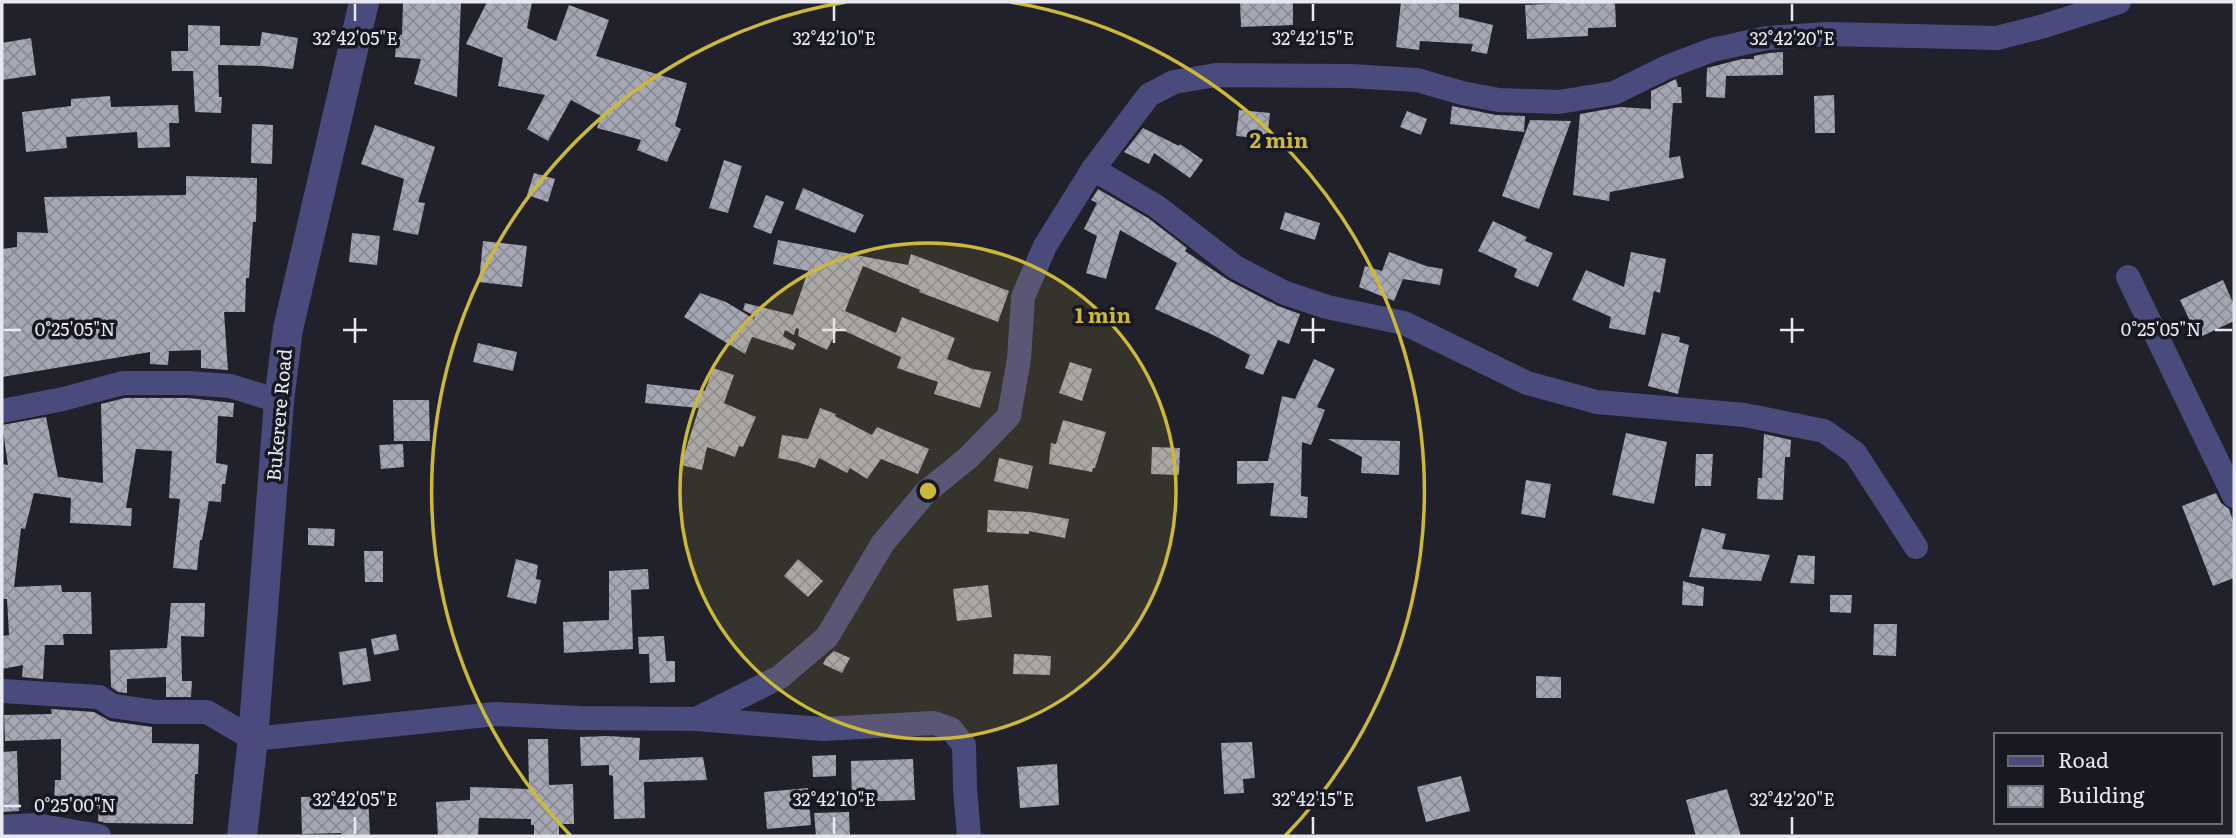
<svg xmlns="http://www.w3.org/2000/svg" width="2236" height="838" viewBox="0 0 2236 838" font-family="Literata,serif">
<defs>
<pattern id="building-cross-hatch" width="8" height="8" patternUnits="userSpaceOnUse" patternTransform="scale(1.75)"><rect width="8" height="8" fill="#a6a7b5"/><path d="M0 0l8 8M0 8l8-8" fill="none" stroke="#898a94"/></pattern>
</defs>
<rect width="100%" height="100%" fill="#20212b"/>
<path fill="url(#building-cross-hatch)" d="M 403,2 L 461,2 L 457,97 L 414,84 L 421,59 L 395,57 L 397,34 L 402,35 Z
M 487,2 L 532,2 L 527,28 L 556,41 L 569,5 L 609,20 L 596,56 L 687,83 L 675,126 L 681,129 L 667,162 L 637,150 L 641,140 L 597,128 L 601,116 L 571,100 L 548,141 L 527,129 L 545,95 L 498,86 L 503,58 L 466,44 Z
M 1240,2 L 1293,2 L 1293,25 L 1241,27 Z
M 1401,2 L 1459,4 L 1459,17 L 1493,25 L 1487,54 L 1471,51 L 1473,44 L 1420,41 L 1419,50 L 1396,47 Z
M 1587,2 L 1615,2 L 1616,27 L 1588,28 L 1588,36 L 1527,39 L 1525,5 Z
M 188,25 L 220,26 L 220,45 L 260,46 L 262,32 L 298,38 L 293,69 L 263,66 L 218,65 L 219,97 L 222,97 L 221,113 L 195,112 L 193,71 L 172,71 L 171,51 L 188,51 Z
M 31,38 L 36,75 L 2,80 L 2,43 Z
M 1783,52 L 1783,75 L 1726,76 L 1725,98 L 1706,97 L 1707,68 L 1742,59 L 1754,59 L 1754,56 L 1769,53 Z
M 1676,79 L 1678,87 L 1681,87 L 1682,103 L 1673,103 L 1669,158 L 1680,156 L 1684,178 L 1610,192 L 1609,201 L 1573,195 L 1580,114 L 1620,107 L 1651,109 L 1651,91 Z
M 1834,95 L 1835,133 L 1815,133 L 1814,96 Z
M 110,96 L 111,107 L 178,105 L 179,123 L 169,123 L 170,147 L 138,148 L 137,132 L 66,137 L 67,148 L 26,152 L 22,112 L 71,106 L 71,99 Z
M 1452,106 L 1496,115 L 1525,116 L 1524,132 L 1450,124 Z
M 1239,110 L 1270,113 L 1267,139 L 1236,136 Z
M 1407,111 L 1427,119 L 1421,135 L 1400,127 Z
M 1530,120 L 1571,121 L 1539,209 L 1502,196 Z
M 252,124 L 273,125 L 272,164 L 251,163 Z
M 375,125 L 435,147 L 418,202 L 425,203 L 418,235 L 393,230 L 404,179 L 361,164 Z
M 1143,128 L 1179,146 L 1180,144 L 1203,160 L 1190,178 L 1154,153 L 1149,164 L 1124,152 Z
M 724,160 L 742,166 L 728,213 L 709,208 Z
M 534,173 L 555,179 L 548,202 L 527,195 Z
M 186,176 L 257,178 L 256,222 L 253,222 L 249,278 L 246,278 L 245,312 L 224,312 L 228,370 L 201,368 L 201,350 L 169,351 L 168,365 L 150,364 L 150,352 L 2,377 L 2,249 L 17,247 L 17,232 L 48,233 L 44,197 L 186,195 Z
M 803,188 L 864,215 L 855,233 L 795,209 Z
M 1098,189 L 1148,218 L 1187,248 L 1185,251 L 1228,280 L 1278,306 L 1300,314 L 1289,344 L 1278,340 L 1263,375 L 1245,368 L 1250,355 L 1213,335 L 1155,309 L 1177,263 L 1120,230 L 1106,279 L 1086,273 L 1097,236 L 1084,229 L 1097,203 L 1091,200 Z
M 766,195 L 784,202 L 771,234 L 753,227 Z
M 1285,212 L 1320,223 L 1315,240 L 1280,229 Z
M 1493,221 L 1527,237 L 1525,241 L 1553,253 L 1538,287 L 1514,277 L 1517,269 L 1478,251 Z
M 352,233 L 380,236 L 377,265 L 349,262 Z
M 778,240 L 908,265 L 911,254 L 1009,291 L 998,322 L 919,292 L 920,290 L 863,266 L 845,311 L 896,333 L 902,317 L 955,338 L 947,359 L 973,369 L 991,372 L 980,408 L 934,394 L 938,382 L 897,368 L 901,357 L 838,328 L 827,350 L 798,336 L 799,329 L 796,328 L 794,335 L 785,330 L 783,336 L 796,344 L 793,350 L 752,337 L 745,354 L 684,317 L 700,293 L 726,302 L 754,319 L 755,316 L 743,310 L 745,303 L 793,315 L 808,271 L 773,264 Z
M 483,241 L 527,246 L 522,287 L 479,282 Z
M 1389,252 L 1426,266 L 1443,269 L 1440,285 L 1403,279 L 1394,301 L 1359,287 L 1365,266 L 1382,271 Z
M 1631,252 L 1666,259 L 1660,293 L 1654,291 L 1645,335 L 1609,328 L 1611,317 L 1572,300 L 1586,270 L 1624,287 Z
M 2223,280 L 2234,305 L 2234,321 L 2198,338 L 2180,300 Z
M 1662,333 L 1680,337 L 1679,342 L 1689,345 L 1678,394 L 1648,386 Z
M 478,343 L 517,352 L 513,371 L 473,362 Z
M 1314,359 L 1335,369 L 1317,407 L 1325,410 L 1311,445 L 1302,442 L 1301,496 L 1308,497 L 1307,518 L 1270,516 L 1274,483 L 1237,484 L 1237,461 L 1268,461 L 1282,396 L 1295,399 Z
M 1070,362 L 1092,369 L 1082,401 L 1059,393 Z
M 713,368 L 734,375 L 724,403 L 756,417 L 743,447 L 739,446 L 735,457 L 707,447 L 702,470 L 681,465 L 699,408 L 645,403 L 647,384 L 705,391 Z
M 125,398 L 188,398 L 234,403 L 233,417 L 218,416 L 216,463 L 228,465 L 225,484 L 222,484 L 221,502 L 209,501 L 202,540 L 200,540 L 197,570 L 173,568 L 180,499 L 169,498 L 172,451 L 136,449 L 126,508 L 132,508 L 131,526 L 70,523 L 71,498 L 34,493 L 25,529 L 21,528 L 14,587 L 61,585 L 62,592 L 91,592 L 92,634 L 63,634 L 64,645 L 45,645 L 43,679 L 22,677 L 23,665 L 2,669 L 2,636 L 9,635 L 7,599 L 2,599 L 2,464 L 8,465 L 2,425 L 46,417 L 58,477 L 103,483 L 101,404 Z
M 393,400 L 429,400 L 430,441 L 394,441 Z
M 820,408 L 836,414 L 835,416 L 872,435 L 877,427 L 929,449 L 918,474 L 881,459 L 867,479 L 850,468 L 847,473 L 819,458 L 815,468 L 797,462 L 778,458 L 782,435 L 808,439 Z
M 1063,420 L 1106,432 L 1095,468 L 1093,468 L 1092,472 L 1049,464 L 1051,443 L 1056,444 Z
M 1626,433 L 1667,442 L 1654,504 L 1612,495 Z
M 1764,434 L 1791,440 L 1790,457 L 1785,457 L 1783,500 L 1757,499 L 1758,478 L 1762,478 Z
M 1328,439 L 1400,441 L 1399,475 L 1361,473 L 1362,457 Z
M 403,444 L 404,467 L 381,469 L 379,445 Z
M 1152,447 L 1180,448 L 1179,475 L 1151,474 Z
M 1696,454 L 1713,454 L 1711,486 L 1695,486 Z
M 999,458 L 1033,466 L 1028,489 L 994,481 Z
M 1526,480 L 1551,484 L 1545,518 L 1521,514 Z
M 2216,493 L 2221,503 L 2229,509 L 2234,524 L 2234,578 L 2213,586 L 2182,506 Z
M 988,510 L 1030,512 L 1069,519 L 1065,538 L 1029,531 L 1029,534 L 987,532 Z
M 308,528 L 335,529 L 334,546 L 308,545 Z
M 1702,528 L 1726,534 L 1722,549 L 1770,555 L 1761,581 L 1689,577 Z
M 364,551 L 383,551 L 383,582 L 365,582 Z
M 1798,555 L 1815,556 L 1814,584 L 1790,583 Z
M 516,559 L 538,565 L 536,579 L 541,580 L 536,604 L 507,597 Z
M 798,559 L 823,581 L 808,597 L 784,576 Z
M 648,569 L 649,589 L 631,590 L 633,649 L 564,653 L 563,622 L 609,620 L 609,571 Z
M 1683,581 L 1704,587 L 1703,606 L 1682,605 Z
M 988,585 L 992,617 L 957,621 L 953,589 Z
M 1830,595 L 1852,595 L 1851,613 L 1830,612 Z
M 171,603 L 205,603 L 204,637 L 181,636 L 182,681 L 192,681 L 191,697 L 166,697 L 166,677 L 127,679 L 127,693 L 118,692 L 111,687 L 110,650 L 167,648 Z
M 1874,624 L 1897,624 L 1896,656 L 1873,655 Z
M 396,634 L 399,650 L 374,655 L 371,639 Z
M 664,636 L 666,661 L 675,661 L 675,682 L 650,683 L 649,654 L 639,654 L 638,637 Z
M 366,648 L 371,681 L 343,685 L 339,652 Z
M 834,651 L 850,658 L 842,673 L 823,664 L 826,658 Z
M 1014,654 L 1051,656 L 1050,675 L 1013,674 Z
M 1536,676 L 1561,677 L 1561,698 L 1536,698 Z
M 51,709 L 94,712 L 110,721 L 152,727 L 152,743 L 199,744 L 198,774 L 195,774 L 193,824 L 106,823 L 98,821 L 99,806 L 54,805 L 55,780 L 61,780 L 61,739 L 5,741 L 4,715 L 52,714 Z
M 608,736 L 640,738 L 639,760 L 703,757 L 707,780 L 644,782 L 645,818 L 614,819 L 613,776 L 609,775 L 609,765 L 581,766 L 580,737 Z
M 528,739 L 548,739 L 549,785 L 573,784 L 574,824 L 559,824 L 559,836 L 534,836 L 534,825 L 531,825 L 531,819 L 479,818 L 478,836 L 438,836 L 436,802 L 470,800 L 470,787 L 529,789 Z
M 1252,742 L 1255,778 L 1243,779 L 1244,793 L 1224,794 L 1221,743 Z
M 17,751 L 19,811 L 2,812 L 2,752 Z
M 836,755 L 836,776 L 813,777 L 812,756 Z
M 913,759 L 915,800 L 852,802 L 851,761 Z
M 1057,764 L 1059,805 L 1020,808 L 1017,767 Z
M 1461,776 L 1470,811 L 1426,822 L 1417,787 Z
M 808,788 L 811,825 L 767,829 L 764,792 Z
M 1727,789 L 1741,836 L 1696,836 L 1686,800 Z
M 368,795 L 370,836 L 342,836 L 341,833 L 302,834 L 301,797 Z
M 849,812 L 850,836 L 816,836 L 814,813 Z"/>
<g fill="none" stroke-linecap="round" stroke-linejoin="round">
<path stroke="#494b7d" stroke-width="24" d="M 1093,169 L 1156,206 L 1235,267 L 1285,293 L 1327,307 L 1404,323 L 1527,383 L 1597,402 L 1745,415 L 1824,431 L 1855,453 L 1916,547
M 2128,277 L 2234,496
M 2,411 L 63,399 L 123,383 L 189,383 L 230,386 L 279,401
M 2,691 L 99,697 L 113,706 L 155,712 L 207,712 L 253,739 L 496,714 L 579,718 L 696,719 L 823,729 L 934,723 L 951,729 L 964,745 L 965,789 L 969,836
M 696,719 L 780,677 L 827,637 L 883,543 L 926,492 L 968,458 L 1009,416 L 1019,359 L 1023,297 L 1045,246 L 1093,169 L 1149,95 L 1174,82 L 1216,75 L 1350,76 L 1417,80 L 1462,93 L 1499,100 L 1559,102 L 1614,93 L 1667,67 L 1712,50 L 1767,38 L 1828,34 L 1997,38 L 2044,26 L 2119,2
M 2,827 L 36,825 L 99,836"/>
<path stroke="#494b7d" stroke-width="30" d="M 242,836 L 253,739 L 279,401 L 288,329 L 364,2"/>
</g>
<path fill="none" stroke="#e8e9f0" stroke-width="2.5" d="M 355,4 L 355,21M 834,4 L 834,21M 1313,4 L 1313,21M 1792,4 L 1792,21M 355,318 L 355,343M 834,318 L 834,343M 1313,318 L 1313,343M 1792,318 L 1792,343M 4,330 L 21,330M 343,330 L 367,330M 822,330 L 846,330M 1301,330 L 1325,330M 1780,330 L 1804,330M 2215,330 L 2232,330M 4,806 L 21,806M 355,817 L 355,834M 834,817 L 834,834M 1313,817 L 1313,834M 1792,817 L 1792,834"/>
<circle cx="928" cy="491" r="248" fill="#ccb939" fill-opacity=".12"/>
<g fill="none" stroke="#ccb939" stroke-width="3.5">
<circle cx="928" cy="491" r="248"/>
<path d="M571 836A496 496 0 0 1 846 2M1010 2A496 496 0 0 1 1285 836"/>
</g>
<g text-anchor="middle" stroke-width="7" stroke-linejoin="round" paint-order="stroke">
<g font-size="19" fill="#e8e9f0" stroke="#171822">
<text transform="translate(279 415) rotate(-85)" y="7">Bukerere Road</text>
</g>
</g>
<g font-size="18" text-anchor="middle" fill="#e8e9f0" stroke="#171822" stroke-width="7" stroke-linejoin="round" paint-order="stroke">
<text x="355" y="45">32°42'05"E</text>
<text x="834" y="45">32°42'10"E</text>
<text x="1313" y="45">32°42'15"E</text>
<text x="1792" y="45">32°42'20"E</text>
<text x="75" y="336">0°25'05"N</text>
<text x="2161" y="336">0°25'05"N</text>
<text x="355" y="806">32°42'05"E</text>
<text x="834" y="806">32°42'10"E</text>
<text x="1313" y="806">32°42'15"E</text>
<text x="1792" y="806">32°42'20"E</text>
<text x="75" y="812">0°25'00"N</text>
</g>
<circle cx="928" cy="491" r="10" fill="#ccb939" stroke="#171822" stroke-width="3.5"/>
<g font-size="21" text-anchor="middle" font-weight="bold" fill="#ccb939" stroke="#171822" stroke-width="7" stroke-linejoin="round" paint-order="stroke">
<text x="1279" y="148">2 min</text>
<text x="1103" y="323">1 min</text>
</g>
<rect width="2236" height="838" fill="none" stroke="#e8e9f0" stroke-width="7"/>
<rect x="1994" y="733" width="228" height="91" fill="#171822" stroke="#6b6c74" stroke-width="2"/>
<rect x="2008" y="756" width="35" height="10" fill="#494b7d" stroke="#6b6c74" stroke-width="2"/>
<text x="2058" y="768" font-size="21" fill="#e8e9f0">Road</text>
<rect x="2008" y="786" width="35" height="21" fill="url(#building-cross-hatch)" stroke="#6b6c74" stroke-width="2"/>
<text x="2058" y="803" font-size="21" fill="#e8e9f0">Building</text>
</svg>
